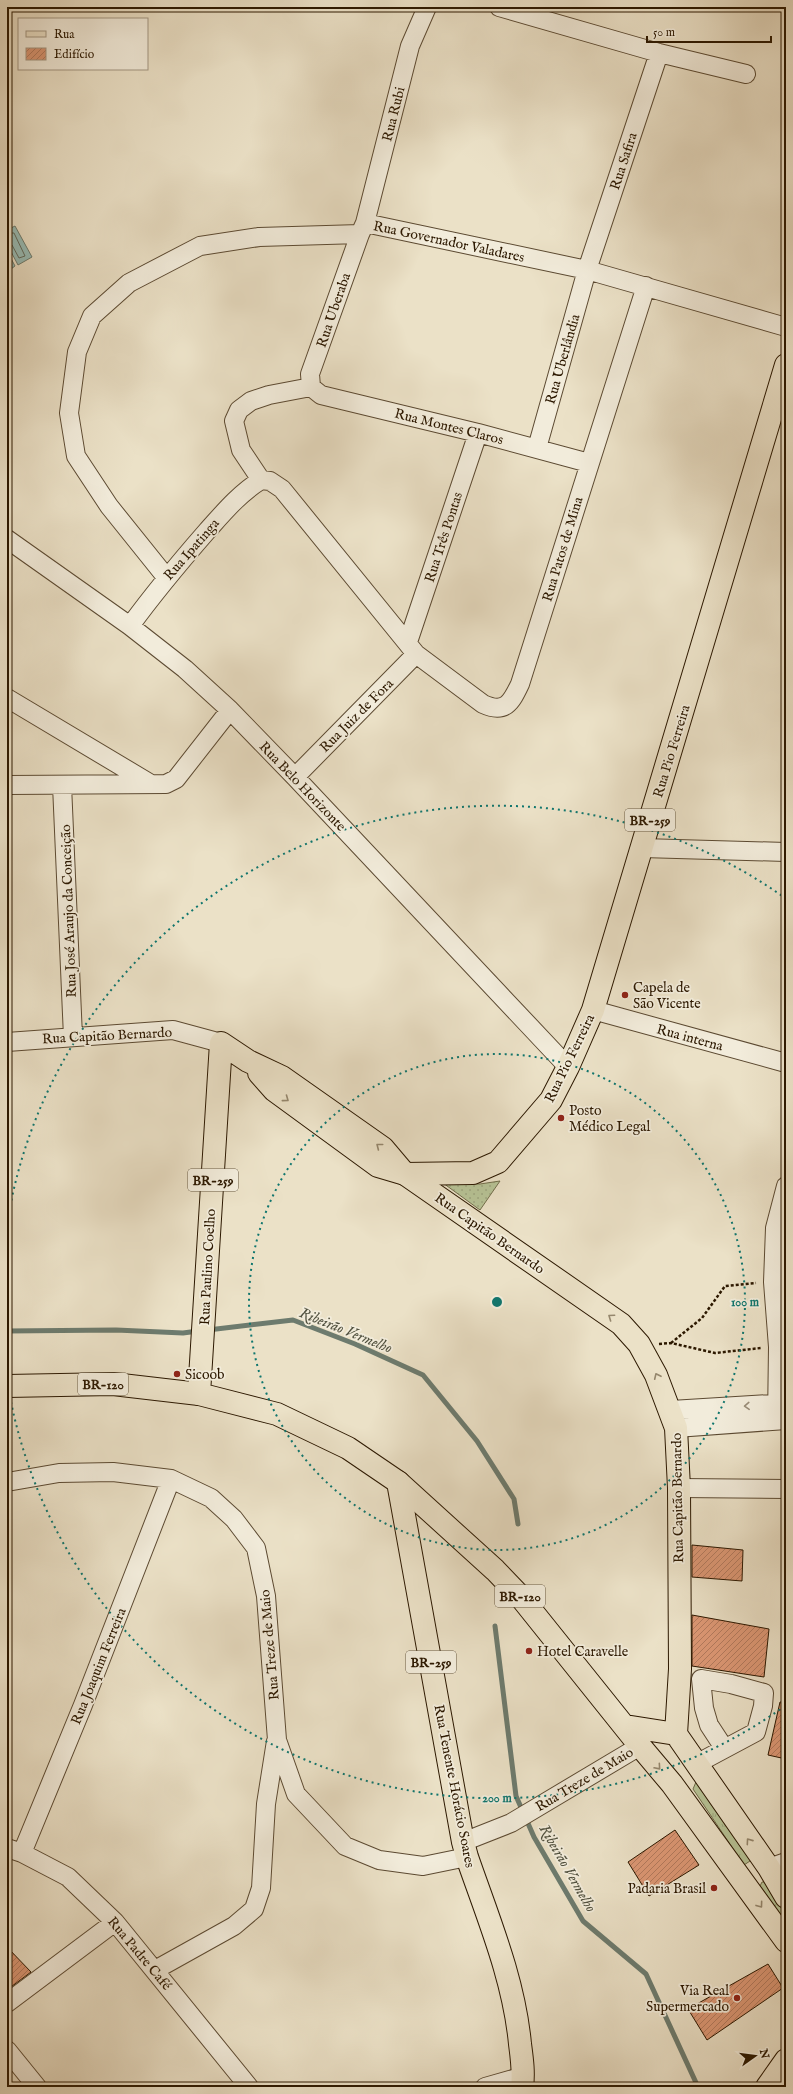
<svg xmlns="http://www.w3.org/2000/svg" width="793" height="2094" viewBox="0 0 793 2094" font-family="'IM FELL English',serif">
<defs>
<pattern id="grass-tufts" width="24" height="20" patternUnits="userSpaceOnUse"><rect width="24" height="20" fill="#b7c396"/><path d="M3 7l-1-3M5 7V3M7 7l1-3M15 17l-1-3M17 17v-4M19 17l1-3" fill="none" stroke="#9ea780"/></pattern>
<pattern id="park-dots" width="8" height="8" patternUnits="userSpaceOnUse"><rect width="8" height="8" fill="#b7c396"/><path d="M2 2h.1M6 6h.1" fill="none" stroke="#9ea780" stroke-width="1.8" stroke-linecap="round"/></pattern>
<pattern id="building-hatch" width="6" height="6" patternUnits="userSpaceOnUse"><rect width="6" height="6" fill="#db9774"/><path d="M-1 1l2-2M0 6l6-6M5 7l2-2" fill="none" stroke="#b27a5d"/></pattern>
</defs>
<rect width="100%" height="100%" fill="#ebe1c7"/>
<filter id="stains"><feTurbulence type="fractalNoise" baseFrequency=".005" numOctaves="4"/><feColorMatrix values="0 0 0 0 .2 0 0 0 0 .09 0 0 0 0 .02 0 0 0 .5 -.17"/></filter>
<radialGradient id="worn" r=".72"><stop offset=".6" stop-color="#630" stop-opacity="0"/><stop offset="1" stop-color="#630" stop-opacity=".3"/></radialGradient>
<path fill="url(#grass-tufts)" stroke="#726e4b" d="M 696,1782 L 753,1859 L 744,1865 L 693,1789 Z
M 762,1882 L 770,1882 L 786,1907 L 786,1929 L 759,1888 Z"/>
<path fill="url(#park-dots)" stroke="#726e4b" d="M 500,1181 L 480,1210 L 443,1183 L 480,1184 Z"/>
<path fill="#98bdb7" stroke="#6d7b6e" d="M 15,226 L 32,257 L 18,265 L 7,244 L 7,230 Z
M 7,251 L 15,266 L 7,272 Z"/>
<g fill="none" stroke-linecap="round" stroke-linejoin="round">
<path stroke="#626a5c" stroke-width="1" d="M 7,233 L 14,233 L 25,256 L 19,258 L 12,245 L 7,243"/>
<path stroke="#6d7b6e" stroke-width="5" d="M 208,1330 L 293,1320 L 355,1344 L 423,1375 L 477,1441 L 514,1499 L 518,1524
M 7,1331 L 116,1330 L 183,1333 L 198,1331
M 495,1626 L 516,1796 L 534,1837 L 583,1921 L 646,1974 L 698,2087"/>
</g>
<path fill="url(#building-hatch)" stroke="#2c1800" d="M 692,1545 L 743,1550 L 742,1581 L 692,1577 Z
M 692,1615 L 769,1629 L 764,1677 L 692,1666 Z
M 780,1702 L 786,1702 L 786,1759 L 768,1755 Z
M 675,1830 L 699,1865 L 649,1896 L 628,1862 Z
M 7,1947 L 31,1972 L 7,1990 Z
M 768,1964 L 783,1988 L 707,2040 L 688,2009 Z"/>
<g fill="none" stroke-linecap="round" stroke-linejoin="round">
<defs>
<path id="minor" d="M 499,7 L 659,53 L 746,74
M 365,223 L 410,46 L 427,7
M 311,387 L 321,395 L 478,433 L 589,463
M 311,387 L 310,374 L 360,234
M 774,409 L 786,412
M 537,448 L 587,270 L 659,53
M 261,480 L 270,481 L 282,489 L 416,654 L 483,704 C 505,714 511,703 520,684 L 646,286
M 261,480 L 241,450 L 234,421 L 239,410 L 251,401 L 269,395 L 311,387
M 7,539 L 130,626 L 185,669 L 230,710 L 295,777 L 568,1067
M 166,577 L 109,506 L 76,456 L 69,413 L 77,352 L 92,316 L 129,283 L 200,246 L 259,237 L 360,234 L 365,223 L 587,270 L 786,327
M 130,626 C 154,593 180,562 207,531 C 224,512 240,493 261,480
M 408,642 L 478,433
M 7,698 L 151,784
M 295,777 L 416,654
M 7,785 L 166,784 L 176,779 L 230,710
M 62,785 L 73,1037
M 642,848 L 786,852
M 593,1010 L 786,1063
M 7,1042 L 173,1030 L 221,1043
M 671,1410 L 786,1403
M 777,1420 L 778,1347 L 773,1282 L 775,1228 L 786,1186
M 676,1428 L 786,1420
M 7,1482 L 59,1473 L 113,1472 L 171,1479 L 211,1498 L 234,1519 L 256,1548 L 266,1596 L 277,1740 L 296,1794 L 345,1846 L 379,1860 L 423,1866 L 467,1857
M 679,1488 L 786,1489
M 698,1763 L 756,1732 L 763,1706 L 764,1693 L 731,1684 L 701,1679 L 704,1708 L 709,1725 L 724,1748
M 463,1842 L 511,1823 L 640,1746
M 7,1848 L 22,1853 L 68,1877 L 115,1922 L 249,2087
M 22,1853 L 83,1705 L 171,1479
M 769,1868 L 786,1862
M 155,1970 L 234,1926 L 254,1909 L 261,1888 L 266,1804 L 276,1741
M 7,2003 L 115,1922
M 7,2050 L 37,2087
M 485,2087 L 524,2076"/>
<path id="major" d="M 405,1174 L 621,1324 L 639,1344 L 656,1375 L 676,1428 L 679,1488 L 680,1669 L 676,1734
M 7,1386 L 113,1384 L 199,1394
M 398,1482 L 495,1570 L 519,1595 L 640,1746 L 672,1784 L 786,1941
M 625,1726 L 676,1734 L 769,1868 L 786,1897
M 767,2087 L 786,2060"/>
<path id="highway" d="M 259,1073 L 274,1090 L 378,1166 L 405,1174 L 473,1173 L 498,1162 L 551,1100 L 568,1067 L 593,1010 L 786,365
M 405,1174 L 383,1148 L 282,1077 L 248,1061 L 221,1043 L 199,1394 L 277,1414 L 348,1448 L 398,1482 L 463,1842 L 467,1857 C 488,1918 514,1979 520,2044 C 522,2059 524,2073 522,2087"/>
</defs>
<use href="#minor" stroke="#5c4a32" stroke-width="20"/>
<use href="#major" stroke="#2c1800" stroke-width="24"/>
<use href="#highway" stroke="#2c1800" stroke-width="24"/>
<path stroke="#2c1800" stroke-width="2.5" stroke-dasharray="3 2" stroke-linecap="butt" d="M 671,1343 L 702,1318 L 725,1286 L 756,1283
M 659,1344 L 671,1343 L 715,1353 L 761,1348"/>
<use href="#minor" stroke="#f2ecdb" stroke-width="18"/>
<use href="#major" stroke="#ebe1c7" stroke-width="22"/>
<use href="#highway" stroke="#ebe1c7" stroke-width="22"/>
</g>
<defs><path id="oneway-chevron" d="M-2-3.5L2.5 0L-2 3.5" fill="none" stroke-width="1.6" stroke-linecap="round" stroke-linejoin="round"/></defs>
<g stroke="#95876d">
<use href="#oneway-chevron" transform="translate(286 1099) rotate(36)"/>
<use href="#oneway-chevron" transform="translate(379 1146) rotate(-142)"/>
<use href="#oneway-chevron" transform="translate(611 1317) rotate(-145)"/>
<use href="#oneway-chevron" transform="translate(657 1376) rotate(-115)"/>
<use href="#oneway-chevron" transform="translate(658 1767) rotate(49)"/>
<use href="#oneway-chevron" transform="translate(749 1841) rotate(-125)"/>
<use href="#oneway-chevron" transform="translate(760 1905) rotate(54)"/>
</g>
<use stroke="#998d78" href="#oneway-chevron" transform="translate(747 1406) rotate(177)"/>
<g fill="none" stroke="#0f766e" stroke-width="2" stroke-dasharray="2 4">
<circle cx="497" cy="1302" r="248"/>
<path d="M785 1706A496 496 0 0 1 7 1380M7 1224A496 496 0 0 1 785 898"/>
</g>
<g fill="#8f2418" stroke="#f2ecdb" stroke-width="1.5">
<circle cx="625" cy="995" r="4"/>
<circle cx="561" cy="1118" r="4"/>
<circle cx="177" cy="1374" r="4"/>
<circle cx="529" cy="1651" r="4"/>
<circle cx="714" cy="1888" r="4"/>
<circle cx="737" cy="1998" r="4"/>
</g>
<g text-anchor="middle" stroke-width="3.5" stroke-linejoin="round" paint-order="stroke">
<g fill="#f2ecdb" stroke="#675842" stroke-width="1">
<rect x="625" y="809" width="50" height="22" rx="3"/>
<rect x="188" y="1169" width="50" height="22" rx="3"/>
<rect x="78" y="1373" width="50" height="22" rx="3"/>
<rect x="495" y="1585" width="50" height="22" rx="3"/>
<rect x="406" y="1651" width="50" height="22" rx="3"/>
</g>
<g font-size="13" font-weight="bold" fill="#2c1800">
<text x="650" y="825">BR-259</text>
<text x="213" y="1185">BR-259</text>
<text x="103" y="1389">BR-120</text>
<text x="520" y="1601">BR-120</text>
<text x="431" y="1667">BR-259</text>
</g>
<g font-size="14" fill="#2c1800" stroke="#f2ecdb">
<text transform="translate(393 114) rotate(-76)" y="5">Rua Rubi</text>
<text transform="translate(623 161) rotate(-72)" y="5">Rua Safira</text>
<text transform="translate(449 241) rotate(12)" y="5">Rua Governador Valadares</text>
<text transform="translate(333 310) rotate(-71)" y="5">Rua Uberaba</text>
<text transform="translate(562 359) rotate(-74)" y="5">Rua Uberlândia</text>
<text transform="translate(449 426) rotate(14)" y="5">Rua Montes Claros</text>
<text transform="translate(443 537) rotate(-72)" y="5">Rua Três Pontas</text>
<text transform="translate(191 549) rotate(-49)" y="5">Rua Ipatinga</text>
<text transform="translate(562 549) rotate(-73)" y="5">Rua Patos de Mina</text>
<text transform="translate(356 715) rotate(-45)" y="5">Rua Juiz de Fora</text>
<text transform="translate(671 751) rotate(-73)" y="5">Rua Pio Ferreira</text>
<text transform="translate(303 786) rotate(46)" y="5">Rua Belo Horizonte</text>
<text transform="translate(68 911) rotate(-92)" y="5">Rua José Araujo da Conceição</text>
<text transform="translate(107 1035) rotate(-3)" y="5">Rua Capitão Bernardo</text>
<text transform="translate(690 1037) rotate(15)" y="5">Rua interna</text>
<text transform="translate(569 1058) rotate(-64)" y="5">Rua Pio Ferreira</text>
<text transform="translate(490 1233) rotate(35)" y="5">Rua Capitão Bernardo</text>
<text transform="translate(207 1267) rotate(-87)" y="5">Rua Paulino Coelho</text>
<text transform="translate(677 1498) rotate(-91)" y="5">Rua Capitão Bernardo</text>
<text transform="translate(269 1645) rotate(-95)" y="5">Rua Treze de Maio</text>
<text transform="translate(98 1666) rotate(-68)" y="5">Rua Joaquim Ferreira</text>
<text transform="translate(584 1779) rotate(-31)" y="5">Rua Treze de Maio</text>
<text transform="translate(455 1786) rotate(79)" y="5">Rua Tenente Horácio Soares</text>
<text transform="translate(140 1953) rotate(50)" y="5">Rua Padre Café</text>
</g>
<g font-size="14" fill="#2c1800" stroke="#f2ecdb" text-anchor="start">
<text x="633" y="992">Capela de<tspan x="633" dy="16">São Vicente</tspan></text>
<text x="569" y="1115">Posto<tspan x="569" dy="16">Médico Legal</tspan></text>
<text x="185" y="1379">Sicoob</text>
<text x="537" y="1656">Hotel Caravelle</text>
<text x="706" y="1893" text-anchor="end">Padaria Brasil</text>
<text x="729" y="1995" text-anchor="end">Via Real<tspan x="729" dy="16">Supermercado</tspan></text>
</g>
<g font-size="15" font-style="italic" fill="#525240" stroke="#f2ecdb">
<text transform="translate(346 1330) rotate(22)" y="5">Ribeirão Vermelho</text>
<text transform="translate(568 1868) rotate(60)" y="5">Ribeirão Vermelho</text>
</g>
</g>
<circle cx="497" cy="1302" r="6" fill="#0f766e" stroke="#f2ecdb" stroke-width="2"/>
<g font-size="12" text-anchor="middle" font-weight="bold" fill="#0f766e" stroke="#f2ecdb" stroke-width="3.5" stroke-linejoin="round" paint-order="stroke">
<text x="745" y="1306">100 m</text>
<text x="497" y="1802">200 m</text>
</g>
<rect width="793" height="2094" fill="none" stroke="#ebe1c7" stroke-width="24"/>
<rect x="8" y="8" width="777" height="2078" fill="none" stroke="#2c1800" stroke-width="2"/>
<rect x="12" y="12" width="769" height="2070" fill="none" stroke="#2c1800"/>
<rect x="18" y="18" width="130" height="52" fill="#f2ecdb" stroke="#a39783"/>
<rect x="26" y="31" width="20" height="6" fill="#ebe1c7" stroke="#a39783"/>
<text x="54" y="38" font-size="12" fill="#2c1800">Rua</text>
<rect x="26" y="48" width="20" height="12" fill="url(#building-hatch)" stroke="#a39783"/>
<text x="54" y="58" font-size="12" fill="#2c1800">Edifício</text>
<g transform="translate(755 2056) rotate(76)" stroke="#f2ecdb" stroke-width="3" paint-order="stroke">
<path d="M0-3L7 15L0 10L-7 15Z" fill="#2c1800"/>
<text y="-6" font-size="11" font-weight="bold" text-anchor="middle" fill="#2c1800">N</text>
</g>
<path d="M647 36v6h124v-6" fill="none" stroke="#2c1800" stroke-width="2"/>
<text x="653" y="36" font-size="12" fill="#2c1800" stroke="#f2ecdb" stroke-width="3" paint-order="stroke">50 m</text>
<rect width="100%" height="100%" filter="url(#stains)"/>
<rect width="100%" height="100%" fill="url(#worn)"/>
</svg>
